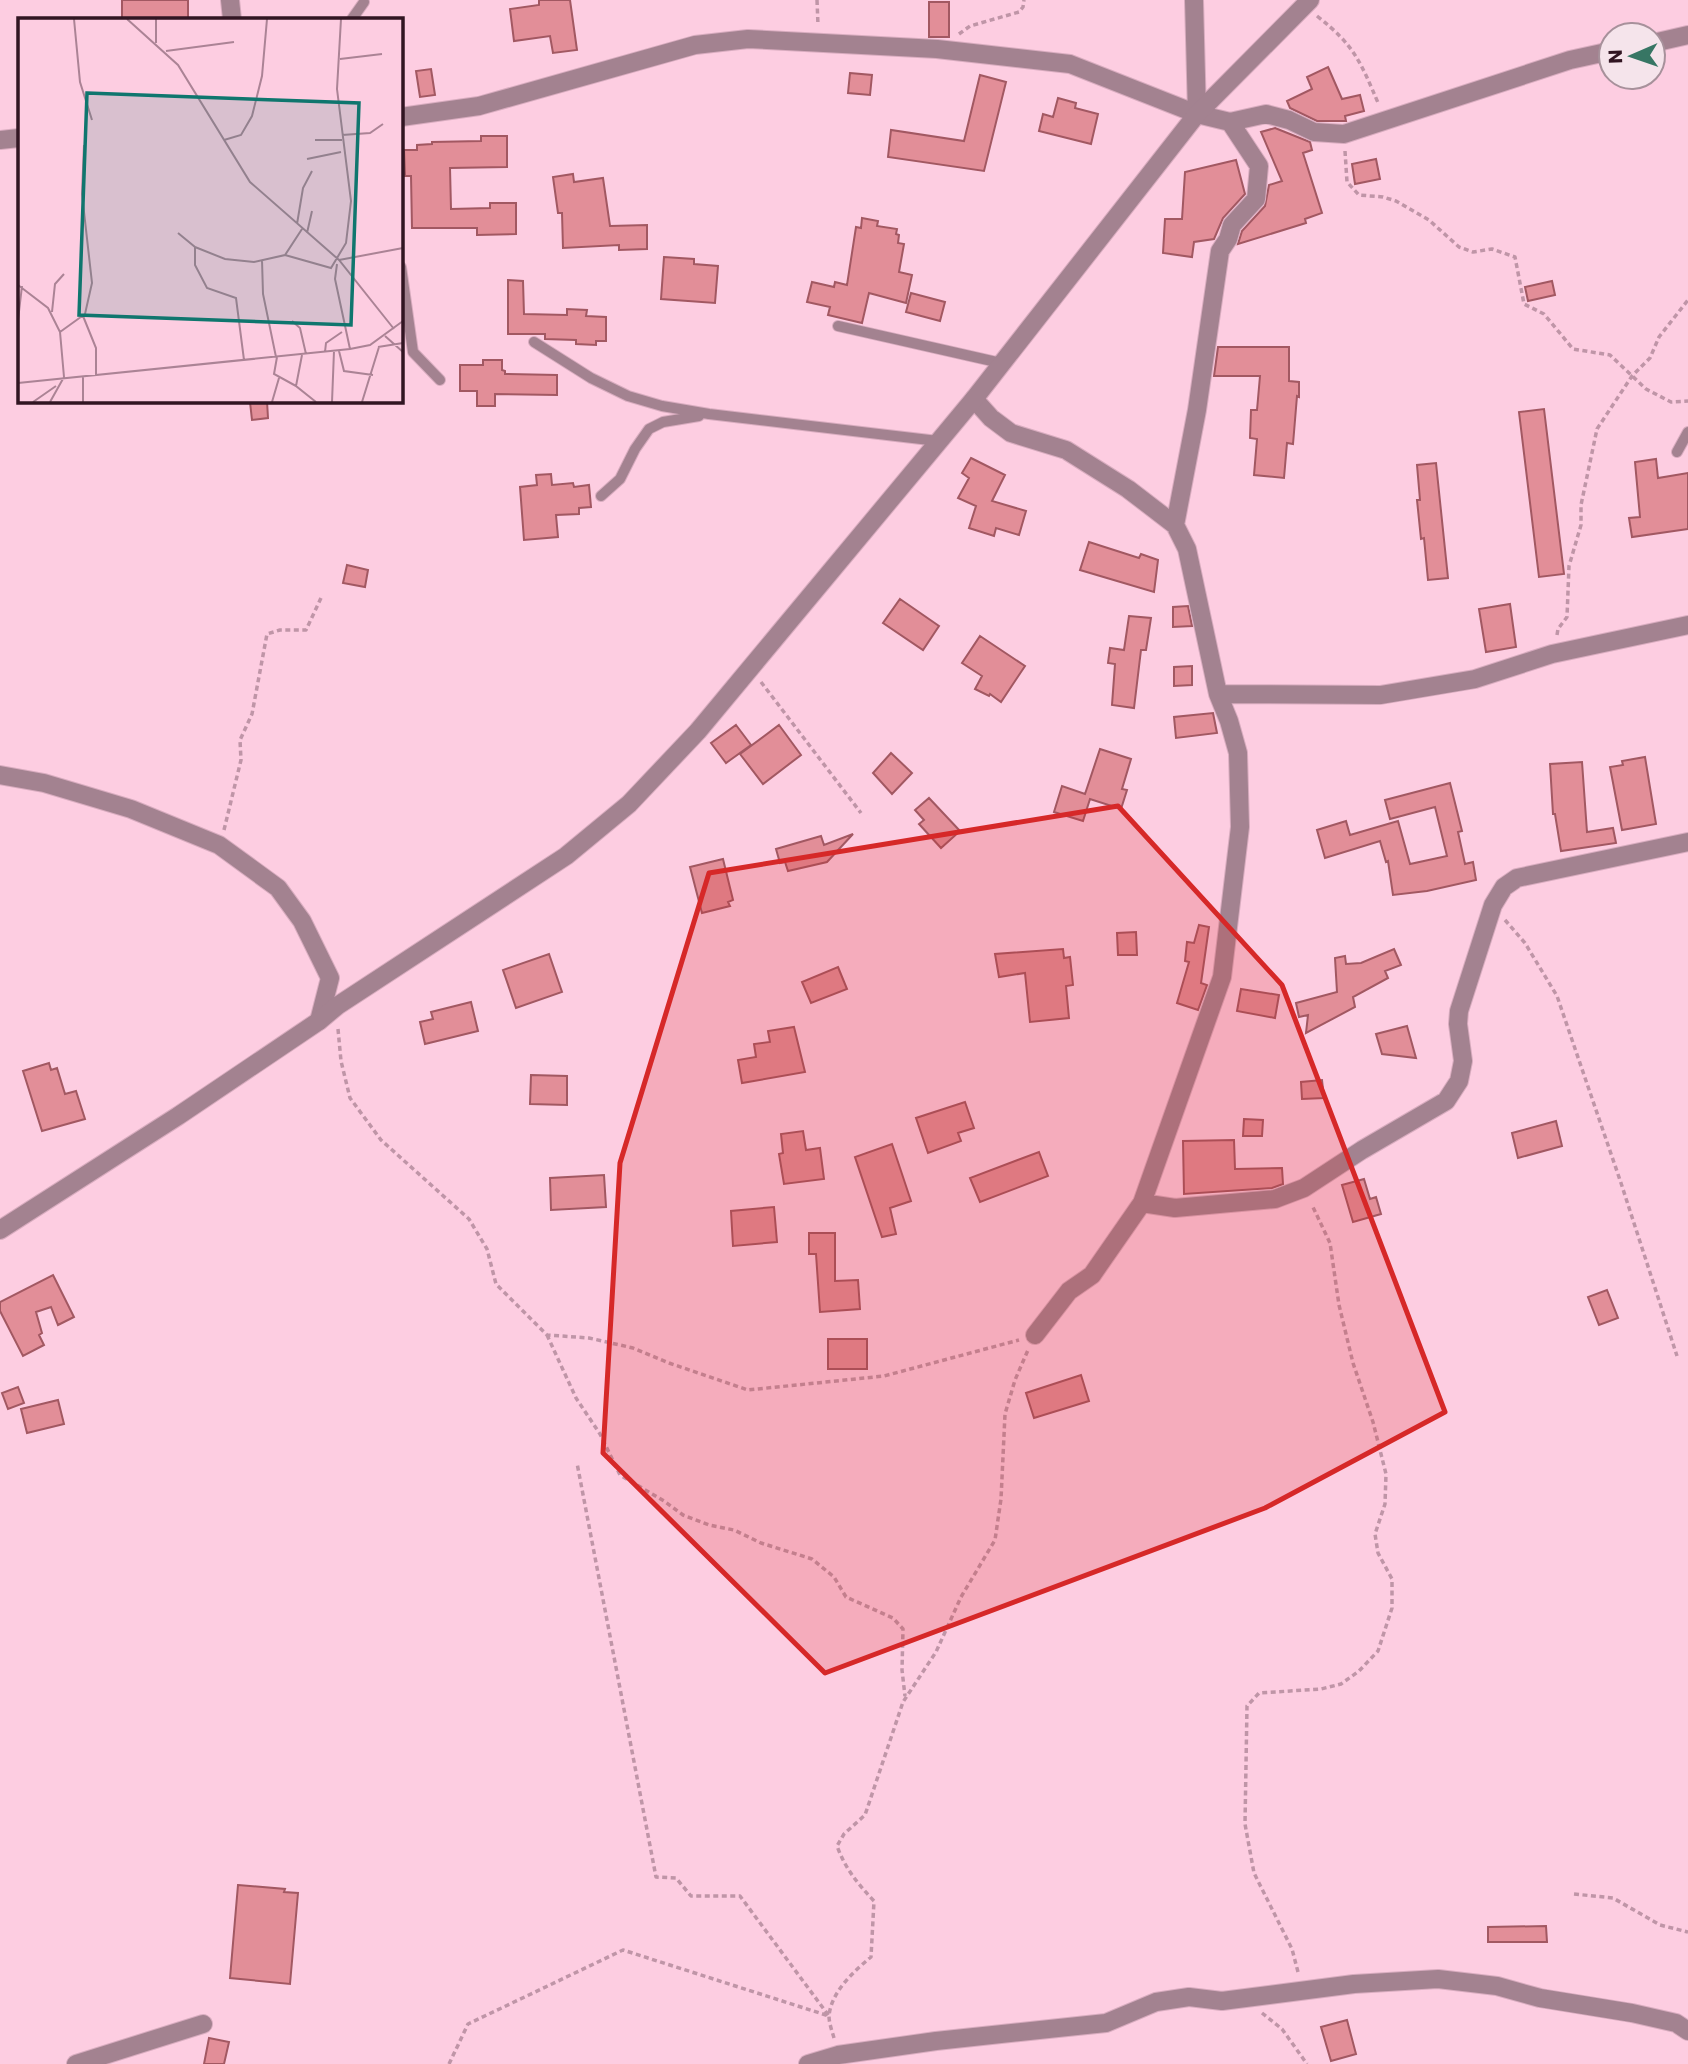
<svg xmlns="http://www.w3.org/2000/svg" width="1688" height="2064" viewBox="0 0 1688 2064" font-family="Poppins,sans-serif">
<rect width="100%" height="100%" fill="#fdcde1"/>
<path fill="#e28e98" stroke="#a25862" stroke-width="2" d="M 122,0 L 188,0 L 188,19 L 122,19 Z
M 539,0 L 570,0 L 577,50 L 553,53 L 550,36 L 514,41 L 510,9 L 539,5 Z
M 929,2 L 949,2 L 949,37 L 929,37 Z
M 1328,67 L 1342,99 L 1360,95 L 1364,111 L 1345,116 L 1346,121 L 1317,121 L 1290,108 L 1287,101 L 1312,89 L 1307,77 Z
M 431,69 L 435,95 L 420,97 L 416,71 Z
M 850,73 L 872,75 L 870,95 L 848,93 Z
M 980,75 L 1006,82 L 984,171 L 888,157 L 891,130 L 964,141 Z
M 1058,98 L 1076,103 L 1075,108 L 1098,114 L 1091,144 L 1039,131 L 1043,114 L 1053,117 Z
M 1275,128 L 1310,142 L 1312,150 L 1303,153 L 1322,213 L 1305,219 L 1306,223 L 1238,244 L 1242,231 L 1265,206 L 1269,185 L 1282,181 L 1261,132 Z
M 481,136 L 507,136 L 507,167 L 450,168 L 451,209 L 490,208 L 490,203 L 516,203 L 516,234 L 477,235 L 477,228 L 412,228 L 411,176 L 405,176 L 404,150 L 417,150 L 417,145 L 432,144 L 432,142 L 481,141 Z
M 1376,159 L 1380,179 L 1355,184 L 1352,164 Z
M 1236,160 L 1245,194 L 1223,218 L 1214,239 L 1194,242 L 1192,257 L 1163,253 L 1165,219 L 1182,219 L 1185,172 Z
M 573,174 L 574,182 L 603,178 L 610,226 L 647,225 L 647,249 L 619,250 L 619,245 L 563,248 L 562,213 L 558,213 L 553,177 Z
M 862,218 L 878,221 L 877,226 L 897,229 L 896,234 L 899,235 L 898,243 L 904,244 L 899,272 L 912,275 L 906,303 L 869,293 L 862,323 L 828,315 L 830,307 L 807,302 L 812,282 L 834,287 L 835,282 L 847,285 L 856,227 L 861,228 Z
M 664,257 L 694,259 L 694,264 L 718,266 L 715,303 L 661,299 Z
M 508,280 L 523,281 L 524,314 L 567,315 L 567,309 L 587,310 L 586,316 L 606,317 L 606,341 L 596,341 L 596,345 L 576,344 L 576,340 L 545,339 L 545,334 L 508,334 Z
M 1552,281 L 1555,295 L 1528,301 L 1525,287 Z
M 911,293 L 945,302 L 940,321 L 906,312 Z
M 1218,347 L 1289,347 L 1289,381 L 1299,382 L 1299,397 L 1297,396 L 1293,444 L 1287,443 L 1284,478 L 1254,475 L 1257,439 L 1250,438 L 1251,410 L 1257,410 L 1260,376 L 1214,376 Z
M 483,360 L 502,360 L 502,370 L 505,371 L 505,374 L 557,375 L 557,395 L 495,394 L 495,406 L 477,406 L 477,391 L 460,391 L 460,365 L 483,365 Z
M 267,401 L 268,418 L 252,420 L 250,402 Z
M 1544,409 L 1564,574 L 1539,577 L 1519,412 Z
M 971,458 L 1005,475 L 992,501 L 1026,511 L 1019,535 L 996,528 L 994,536 L 969,528 L 976,506 L 958,498 L 969,478 L 962,473 Z
M 1656,459 L 1658,478 L 1688,473 L 1688,529 L 1632,537 L 1629,518 L 1640,517 L 1635,462 Z
M 1436,463 L 1448,578 L 1428,580 L 1424,538 L 1421,539 L 1417,500 L 1420,500 L 1417,465 Z
M 551,474 L 552,485 L 573,483 L 574,487 L 589,485 L 591,507 L 579,508 L 579,514 L 556,515 L 558,537 L 524,540 L 520,487 L 537,485 L 536,475 Z
M 1089,542 L 1139,558 L 1141,554 L 1158,560 L 1154,592 L 1080,570 Z
M 347,565 L 368,570 L 365,587 L 343,583 Z
M 900,599 L 939,626 L 923,650 L 883,623 Z
M 1510,604 L 1516,647 L 1486,652 L 1479,609 Z
M 1188,606 L 1192,626 L 1173,627 L 1173,607 Z
M 1129,616 L 1151,618 L 1146,650 L 1141,650 L 1134,708 L 1112,705 L 1115,664 L 1108,663 L 1110,648 L 1124,650 Z
M 980,636 L 1025,666 L 1001,702 L 990,694 L 989,696 L 975,689 L 982,676 L 962,663 Z
M 1192,666 L 1192,685 L 1174,686 L 1174,667 Z
M 1213,713 L 1217,733 L 1176,738 L 1174,717 Z
M 736,725 L 751,745 L 726,763 L 711,743 Z
M 779,725 L 801,755 L 763,784 L 740,754 Z
M 1100,749 L 1131,759 L 1122,789 L 1127,790 L 1121,809 L 1090,799 L 1083,821 L 1054,812 L 1062,786 L 1085,794 Z
M 891,753 L 912,773 L 892,794 L 873,773 Z
M 1645,757 L 1656,824 L 1622,830 L 1610,767 L 1623,765 L 1622,761 Z
M 1582,762 L 1587,832 L 1613,828 L 1616,843 L 1561,851 L 1555,814 L 1553,814 L 1550,764 Z
M 1450,783 L 1462,831 L 1458,832 L 1465,864 L 1473,862 L 1476,880 L 1427,891 L 1393,895 L 1388,861 L 1386,862 L 1380,841 L 1325,858 L 1317,830 L 1346,821 L 1350,835 L 1398,821 L 1410,864 L 1447,856 L 1435,807 L 1390,819 L 1385,800 Z
M 929,798 L 960,831 L 941,848 L 919,824 L 924,820 L 915,810 Z
M 853,834 L 827,862 L 788,871 L 785,862 L 780,863 L 776,849 L 821,836 L 824,845 Z
M 723,859 L 733,900 L 728,902 L 730,906 L 702,913 L 690,867 Z
M 1199,925 L 1209,927 L 1201,983 L 1207,985 L 1198,1010 L 1177,1003 L 1189,962 L 1185,961 L 1187,942 L 1194,943 Z
M 1136,932 L 1137,955 L 1118,955 L 1117,933 Z
M 1063,949 L 1064,958 L 1070,957 L 1073,985 L 1066,986 L 1069,1018 L 1030,1022 L 1025,973 L 999,977 L 995,954 Z
M 1394,949 L 1401,965 L 1385,971 L 1388,978 L 1353,997 L 1355,1007 L 1306,1033 L 1308,1015 L 1299,1017 L 1296,1003 L 1337,992 L 1335,958 L 1345,956 L 1346,964 L 1361,963 Z
M 549,954 L 562,992 L 516,1008 L 503,970 Z
M 838,967 L 847,989 L 811,1003 L 802,982 Z
M 1241,989 L 1279,995 L 1275,1018 L 1237,1011 Z
M 471,1002 L 478,1031 L 425,1044 L 420,1022 L 433,1019 L 431,1012 Z
M 1407,1026 L 1416,1058 L 1382,1054 L 1376,1034 Z
M 794,1027 L 805,1072 L 742,1083 L 738,1060 L 756,1057 L 754,1044 L 770,1042 L 768,1031 Z
M 49,1063 L 51,1070 L 57,1068 L 65,1094 L 76,1091 L 85,1119 L 42,1131 L 23,1071 Z
M 531,1075 L 567,1076 L 567,1105 L 530,1104 Z
M 1322,1080 L 1324,1098 L 1302,1099 L 1301,1082 Z
M 965,1102 L 974,1128 L 958,1133 L 961,1141 L 928,1153 L 916,1118 Z
M 1244,1119 L 1263,1120 L 1262,1136 L 1243,1136 Z
M 1556,1121 L 1562,1146 L 1518,1158 L 1512,1133 Z
M 803,1131 L 806,1150 L 820,1148 L 824,1179 L 784,1184 L 779,1154 L 783,1153 L 781,1134 Z
M 1234,1140 L 1235,1169 L 1282,1168 L 1283,1184 L 1272,1188 L 1184,1194 L 1183,1141 Z
M 892,1144 L 911,1201 L 890,1208 L 896,1234 L 882,1237 L 855,1157 Z
M 1039,1152 L 1048,1176 L 980,1202 L 970,1178 Z
M 604,1175 L 606,1207 L 551,1210 L 550,1178 Z
M 1364,1179 L 1370,1199 L 1376,1197 L 1381,1214 L 1353,1222 L 1342,1185 Z
M 774,1207 L 777,1242 L 733,1246 L 731,1211 Z
M 809,1233 L 835,1233 L 835,1281 L 858,1280 L 860,1309 L 820,1312 L 816,1254 L 809,1254 Z
M 53,1275 L 74,1317 L 58,1325 L 51,1307 L 36,1312 L 42,1333 L 39,1335 L 44,1345 L 23,1356 L 0,1311 L 0,1302 Z
M 1607,1290 L 1618,1318 L 1599,1325 L 1588,1297 Z
M 828,1339 L 867,1339 L 867,1369 L 828,1369 Z
M 1081,1375 L 1089,1401 L 1034,1418 L 1026,1393 Z
M 18,1387 L 24,1403 L 8,1409 L 2,1393 Z
M 58,1400 L 64,1424 L 27,1433 L 21,1409 Z
M 238,1885 L 285,1889 L 284,1892 L 298,1893 L 290,1984 L 230,1978 Z
M 1546,1926 L 1547,1942 L 1488,1942 L 1488,1927 Z
M 1347,2020 L 1356,2054 L 1331,2061 L 1321,2027 Z
M 209,2038 L 229,2042 L 224,2064 L 204,2064 Z"/>
<g fill="none" stroke-linecap="round" stroke-linejoin="round">
<defs>
<path id="service" d="M 352,19 L 364,2
M 401,267 L 413,352 L 440,380
M 838,326 L 1001,363
M 534,342 L 591,378 L 628,396 L 662,406 L 709,414 L 938,441
M 1677,452 L 1688,432
M 601,496 L 620,479 L 635,449 L 649,429 L 663,422 L 699,416"/>
<path id="minor" d="M 230,0 L 232,19
M 1194,0 L 1197,114
M 1653,43 L 1688,35
M 401,117 L 479,106 L 695,45 L 748,39 L 937,49 L 1070,64 L 1197,114 L 1230,122 L 1259,166 L 1256,199 L 1232,225 L 1228,239 L 1220,251 L 1197,410 L 1175,525
M 1230,122 L 1266,114 L 1289,120 L 1314,132 L 1344,134 L 1570,60 L 1611,51
M 0,140 L 19,138
M 974,399 L 991,418 L 1011,433 L 1066,450 L 1128,489 L 1175,525 L 1187,549 L 1218,694 L 1229,721 L 1238,753 L 1240,827 L 1222,977 L 1142,1203
M 1218,694 L 1380,695 L 1475,679 L 1552,654 L 1688,625
M 0,775 L 44,783 L 131,809 L 219,845 L 278,888 L 302,921 L 330,978 L 319,1021
M 1035,1335 L 1069,1291 L 1092,1275 L 1142,1203 L 1175,1208 L 1275,1199 L 1304,1188 L 1362,1150 L 1446,1101 L 1459,1081 L 1463,1061 L 1458,1024 L 1459,1011 L 1493,905 L 1504,887 L 1517,878 L 1688,842
M 76,2064 L 203,2024
M 808,2064 L 838,2055 L 936,2041 L 1106,2023 L 1156,2002 L 1189,1997 L 1222,2001 L 1354,1984 L 1438,1979 L 1497,1986 L 1540,1998 L 1632,2013 L 1676,2023 L 1688,2031"/>
<path id="tertiary" d="M 0,1230 L 178,1116 L 319,1021 L 337,1006 L 566,856 L 629,804 L 698,731 L 974,399 L 1197,114 L 1310,0"/>
</defs>
<use href="#service" stroke="#d8acbf" stroke-width="12"/>
<use href="#minor" stroke="#d8acbf" stroke-width="20"/>
<use href="#tertiary" stroke="#d8acbf" stroke-width="20"/>
<path stroke="#bf95a7" stroke-width="3.5" stroke-dasharray="5 3.5" stroke-linecap="butt" d="M 817,0 L 818,25
M 1317,16 C 1355,46 1360,61 1379,105
M 959,34 L 970,26 L 1019,12 L 1023,7 L 1024,0
M 1345,151 L 1347,182 L 1359,195 L 1383,197 L 1396,201 L 1429,220 L 1459,247 L 1473,252 L 1492,249 L 1515,257 L 1524,304 L 1544,314 L 1573,349 L 1610,355 L 1646,389 L 1671,402 L 1688,401
M 1557,635 L 1558,629 L 1567,617 L 1569,566 L 1581,525 L 1581,505 L 1597,429 L 1632,376 L 1650,358 L 1659,337 L 1688,300
M 761,682 L 861,813
M 224,830 L 241,760 L 240,740 L 252,714 L 267,634 L 280,630 L 306,630 L 321,598
M 1505,920 L 1525,943 L 1557,996 L 1621,1183 L 1677,1356
M 338,1029 L 341,1061 L 350,1098 L 381,1140 L 469,1219 L 487,1249 L 496,1284 L 547,1335 L 589,1338 L 633,1348 L 669,1363 L 748,1390 L 884,1376 L 1019,1340
M 547,1335 L 576,1398 L 600,1434 L 620,1475 L 664,1501 L 683,1515 L 709,1525 L 734,1530 L 761,1543 L 812,1559 L 834,1577 L 846,1597 L 893,1618 L 903,1629 L 902,1670 L 905,1696
M 1574,1894 L 1613,1898 L 1660,1925 L 1688,1932
M 1298,1972 L 1292,1949 L 1254,1873 L 1245,1824 L 1247,1706 L 1259,1693 L 1321,1689 L 1341,1684 L 1359,1671 L 1378,1651 L 1392,1608 L 1392,1579 L 1378,1553 L 1375,1534 L 1385,1504 L 1386,1474 L 1373,1422 L 1353,1363 L 1339,1305 L 1330,1243 L 1312,1205
M 1262,2013 L 1282,2029 L 1307,2064
M 834,2038 C 832,2031 829,2023 829,2016 C 831,1992 854,1971 871,1957 L 874,1901 C 857,1883 845,1868 837,1846 L 844,1834 L 865,1815 L 903,1702 L 936,1652 L 961,1597 L 995,1540 L 1001,1499 L 1005,1414 L 1015,1380 L 1028,1350
M 449,2064 L 468,2024 L 623,1950 L 829,2016 L 740,1896 L 691,1896 L 676,1878 L 656,1877 L 577,1463"/>
<use href="#service" stroke="#a38290" stroke-width="10"/>
<use href="#minor" stroke="#a38290" stroke-width="18"/>
<use href="#tertiary" stroke="#a38290" stroke-width="18"/>
</g>
<path fill="#d62828" fill-opacity="0.2" stroke="#d62828" stroke-width="5" stroke-linejoin="round" d="M 1118,806 L 1282,985 L 1445,1412 L 1265,1508 L 825,1673 L 603,1453 L 620,1163 L 709,873 Z"/>
<g transform="translate(18 18)">
<rect width="385" height="385" fill="#fdcde1"/>
<path fill="none" stroke="#ab8395" stroke-width="2" d="M 56,1 L 62,64 L 74,102M 109,1 L 160,47 L 232,164 L 321,242 L 376,311M 138,1 L 138,25M 148,33 L 216,24M 322,41 L 364,36M 324,117 L 352,115 L 365,106M 206,122 L 223,117 L 234,98 L 244,58 L 249,1M 297,122 L 324,122M 289,141 L 323,134M 279,206 L 285,170 L 294,153M 160,215 L 177,229 L 177,247 L 189,270 L 218,280 L 226,342M 289,215 L 294,193M 177,229 L 207,241 L 236,244 L 267,237 L 284,211M 267,237 L 313,250 L 328,225 L 333,183 L 319,71 L 323,1M 244,242 L 245,276 L 258,339M 321,242 L 385,230M 319,246 L 317,261 L 332,331M 0,267 L 30,290 L 42,314 L 46,359 L 32,384M 34,294 L 37,266 L 46,256M 65,298 L 78,330 L 78,357M 0,302 L 4,268M 274,303 L 282,310 L 288,336M 42,314 L 67,296 L 74,265 L 64,176 L 66,127M 367,318 L 385,334M 360,329 L 385,325M 321,333 L 326,353 L 355,357M 307,334 L 308,325 L 324,314M 284,337 L 278,368 L 298,384M 259,339 L 256,356 L 278,368M 65,358 L 65,384M 0,365 L 332,331 L 352,327 L 385,303M 15,384 L 38,368M 254,384 L 261,360M 314,384 L 316,333M 344,384 L 361,329"/>
<path fill="#0f766e" fill-opacity="0.15" stroke="#0f766e" stroke-width="3.5" d="M 69,75 L 341,85 L 333,307 L 61,297 Z"/>
<rect width="385" height="385" fill="none" stroke="#311522" stroke-width="3.5"/>
</g>
<g transform="translate(1632 56) rotate(268)"><circle r="33" fill="#f5e4eb" stroke="#a7919b" stroke-width="2"/>
<path d="M0-5L12 26L0 18L-12 26Z" fill="#377664"/>
<text y="-10" font-size="19" font-weight="bold" text-anchor="middle" fill="#311522">N</text>
</g>
</svg>
